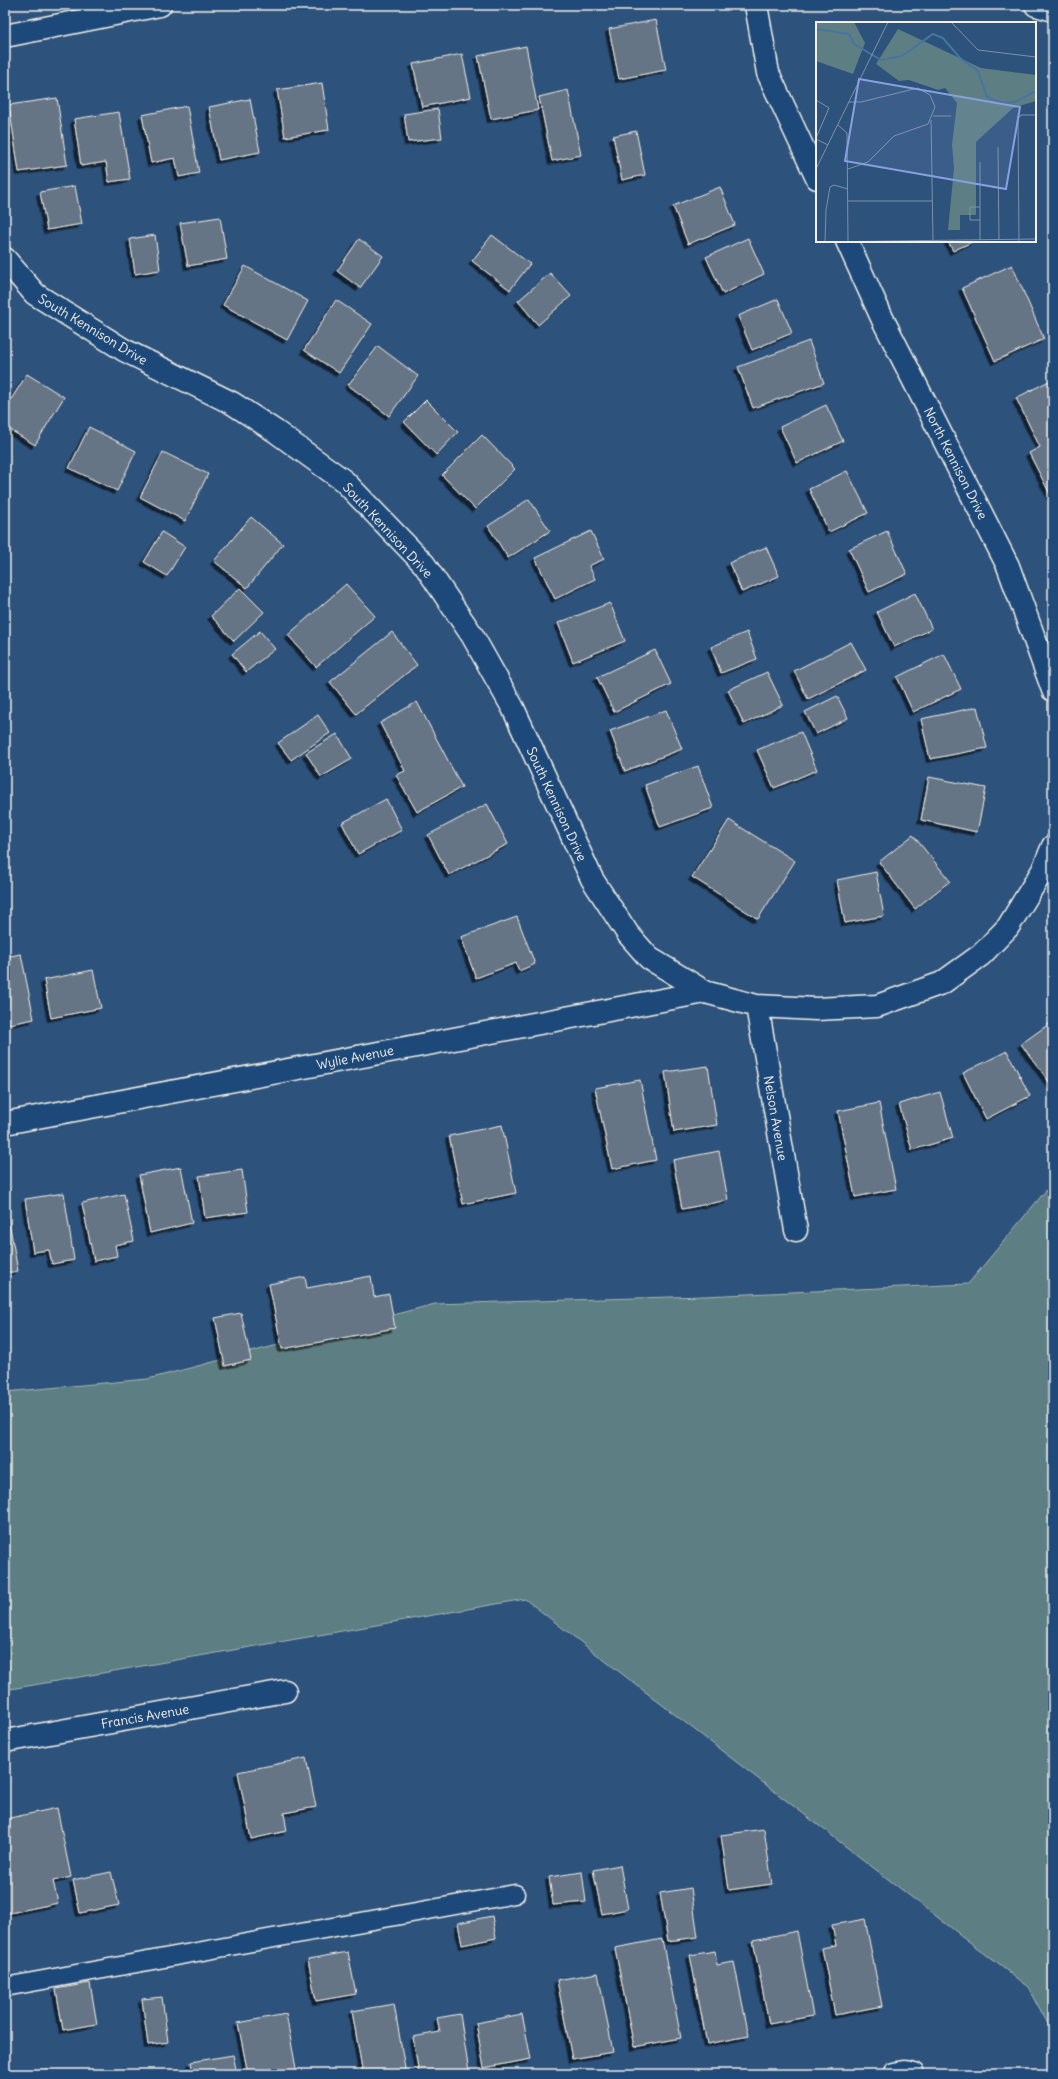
<svg xmlns="http://www.w3.org/2000/svg" width="1058" height="2079" viewBox="0 0 1058 2079" font-family="Delius,sans-serif">
<defs>
<filter id="shadow"><feDropShadow dx="-3.5" dy="3.5" stdDeviation="0" flood-color="#0009"/></filter>
</defs>
<rect width="100%" height="100%" fill="#2d527c"/>
<filter id="ink" filterUnits="userSpaceOnUse"><feTurbulence type="fractalNoise" baseFrequency=".025" numOctaves="2"/><feDisplacementMap in="SourceGraphic" scale="8" xChannelSelector="R" yChannelSelector="G"/><feConvolveMatrix kernelMatrix="1 2 1 2 8 2 1 2 1" color-interpolation-filters="sRGB"/></filter>
<g filter="url(#ink)">
<path fill="#5d7e82" stroke="#a8b8b5" d="M 1053,1182 L 1053,2033 L 1028,1987 L 525,1599 L 5,1690 L 5,1392 L 148,1379 L 435,1304 L 704,1296 L 968,1284 Z"/>
<path fill="#667486" stroke="#f4f1e8" filter="url(#shadow)" d="M 656,20 L 666,70 L 619,79 L 609,29 Z
M 526,46 L 538,110 L 491,119 L 478,56 Z
M 462,54 L 471,97 L 422,107 L 413,64 Z
M 322,83 L 329,130 L 285,137 L 277,90 Z
M 568,90 L 581,155 L 552,161 L 539,97 Z
M 57,98 L 67,165 L 19,172 L 9,105 Z
M 250,99 L 260,152 L 219,160 L 209,107 Z
M 187,106 L 199,173 L 179,177 L 175,158 L 151,163 L 142,115 Z
M 438,109 L 442,138 L 408,142 L 404,114 Z
M 119,112 L 130,179 L 109,182 L 106,162 L 81,166 L 74,119 Z
M 636,131 L 645,175 L 622,180 L 613,136 Z
M 75,186 L 82,224 L 47,230 L 40,192 Z
M 720,187 L 735,225 L 688,244 L 673,206 Z
M 220,217 L 227,259 L 188,266 L 180,223 Z
M 155,235 L 160,270 L 135,274 L 130,239 Z
M 492,235 L 530,264 L 510,290 L 472,261 Z
M 748,238 L 764,274 L 723,294 L 706,257 Z
M 359,239 L 383,256 L 360,288 L 337,271 Z
M 948,241 L 974,241 L 953,251 Z
M 1012,265 L 1044,339 L 995,361 L 962,288 Z
M 245,266 L 308,301 L 287,340 L 223,305 Z
M 550,273 L 571,296 L 538,325 L 518,301 Z
M 778,299 L 792,333 L 752,350 L 738,316 Z
M 336,300 L 372,324 L 339,373 L 304,350 Z
M 809,341 L 824,383 L 753,408 L 738,367 Z
M 378,346 L 418,376 L 389,416 L 348,385 Z
M 27,374 L 64,397 L 35,445 L 7,428 L 5,431 L 5,409 Z
M 1053,379 L 1053,497 L 1052,498 L 1029,453 L 1040,447 L 1016,398 Z
M 426,400 L 458,432 L 436,455 L 404,422 Z
M 826,405 L 843,441 L 797,463 L 780,427 Z
M 89,427 L 136,451 L 117,491 L 69,468 Z
M 482,435 L 515,469 L 475,509 L 442,475 Z
M 163,452 L 208,474 L 185,521 L 140,497 Z
M 847,471 L 868,513 L 829,532 L 809,489 Z
M 529,499 L 550,531 L 508,558 L 488,526 Z
M 251,517 L 283,544 L 247,588 L 214,561 Z
M 591,531 L 604,559 L 589,566 L 595,579 L 555,599 L 535,558 Z
M 887,531 L 907,574 L 869,592 L 849,549 Z
M 162,532 L 185,547 L 167,576 L 144,562 Z
M 766,547 L 779,576 L 742,592 L 729,563 Z
M 346,584 L 375,616 L 316,667 L 288,635 Z
M 240,588 L 264,612 L 234,641 L 211,616 Z
M 915,593 L 932,629 L 894,647 L 877,612 Z
M 610,603 L 625,641 L 573,662 L 558,623 Z
M 260,631 L 275,649 L 246,672 L 232,654 Z
M 392,632 L 417,665 L 356,714 L 330,682 Z
M 747,632 L 757,659 L 721,673 L 711,647 Z
M 851,642 L 866,670 L 808,699 L 794,671 Z
M 655,650 L 671,684 L 614,712 L 597,677 Z
M 944,654 L 961,689 L 913,712 L 897,677 Z
M 767,672 L 783,705 L 744,724 L 728,690 Z
M 837,696 L 848,718 L 816,734 L 805,712 Z
M 417,702 L 462,787 L 417,812 L 396,775 L 405,771 L 380,723 Z
M 977,707 L 987,748 L 930,759 L 921,719 Z
M 666,710 L 682,749 L 625,771 L 610,731 Z
M 318,715 L 330,733 L 291,760 L 278,743 Z
M 801,732 L 817,770 L 774,788 L 757,750 Z
M 337,734 L 352,759 L 321,777 L 306,753 Z
M 698,766 L 713,808 L 660,827 L 645,785 Z
M 929,777 L 986,788 L 977,832 L 921,820 Z
M 386,799 L 402,830 L 358,854 L 342,823 Z
M 487,804 L 508,844 L 449,875 L 428,835 Z
M 729,820 L 795,861 L 758,919 L 692,877 Z
M 913,835 L 950,881 L 915,909 L 879,862 Z
M 876,872 L 884,916 L 845,923 L 837,880 Z
M 517,917 L 535,964 L 519,971 L 516,963 L 476,978 L 461,937 Z
M 21,954 L 34,1019 L 5,1025 L 5,957 Z
M 93,970 L 101,1008 L 51,1018 L 44,980 Z
M 1053,1021 L 1053,1087 L 1021,1044 Z
M 1007,1051 L 1030,1096 L 986,1119 L 963,1073 Z
M 708,1066 L 717,1125 L 674,1132 L 665,1072 Z
M 640,1080 L 656,1160 L 612,1169 L 595,1088 Z
M 940,1092 L 953,1138 L 912,1150 L 899,1104 Z
M 879,1103 L 896,1189 L 855,1197 L 838,1111 Z
M 502,1125 L 516,1193 L 463,1204 L 449,1136 Z
M 719,1151 L 728,1200 L 682,1209 L 673,1160 Z
M 181,1167 L 192,1223 L 150,1233 L 139,1175 Z
M 242,1170 L 248,1212 L 205,1218 L 199,1176 Z
M 64,1193 L 74,1260 L 52,1264 L 49,1250 L 33,1252 L 25,1199 Z
M 124,1194 L 134,1241 L 115,1245 L 117,1256 L 94,1261 L 82,1203 Z
M 5,1216 L 8,1216 L 18,1271 L 5,1273 Z
M 371,1276 L 374,1297 L 389,1294 L 395,1328 L 282,1349 L 269,1284 L 305,1277 L 307,1288 Z
M 241,1313 L 251,1360 L 225,1366 L 215,1318 Z
M 306,1758 L 316,1807 L 284,1813 L 287,1831 L 251,1839 L 238,1772 Z
M 57,1808 L 71,1877 L 53,1881 L 58,1903 L 5,1914 L 5,1819 Z
M 764,1829 L 772,1884 L 729,1890 L 721,1835 Z
M 620,1865 L 628,1909 L 602,1914 L 593,1870 Z
M 111,1872 L 119,1905 L 80,1913 L 73,1880 Z
M 582,1872 L 586,1902 L 553,1905 L 549,1877 Z
M 691,1888 L 698,1937 L 668,1941 L 660,1893 Z
M 492,1916 L 496,1938 L 462,1945 L 458,1923 Z
M 865,1919 L 882,2006 L 835,2015 L 822,1948 L 836,1945 L 832,1925 Z
M 797,1931 L 813,2016 L 769,2024 L 753,1940 Z
M 662,1939 L 681,2038 L 634,2047 L 615,1948 Z
M 715,1951 L 717,1965 L 734,1962 L 749,2036 L 707,2044 L 690,1955 Z
M 348,1952 L 356,1994 L 316,2001 L 308,1959 Z
M 598,1973 L 613,2052 L 572,2059 L 557,1980 Z
M 90,1983 L 97,2024 L 63,2030 L 56,1989 Z
M 162,1997 L 168,2042 L 148,2045 L 142,1999 Z
M 394,2004 L 406,2074 L 363,2074 L 352,2011 Z
M 286,2014 L 297,2074 L 248,2074 L 238,2023 Z
M 460,2014 L 469,2072 L 419,2074 L 413,2037 L 440,2032 L 437,2018 Z
M 522,2014 L 531,2059 L 484,2068 L 476,2023 Z
M 233,2055 L 237,2074 L 193,2074 L 191,2062 Z
M 47,2069 L 47,2074 L 14,2074 Z"/>
<g fill="none" stroke-linecap="round" stroke-linejoin="round">
<defs>
<path id="lane" d="M 5,1987 L 515,1894"/>
<path id="street" d="M 756,5 L 768,73 L 817,178
M 5,36 L 160,5
M 847,241 L 883,320 L 1008,566 L 1053,690
M 5,259 L 35,294 L 124,350 L 232,403 L 275,431 L 344,481 L 424,564 L 472,635 L 513,708 L 592,879 L 628,934 L 649,958 L 705,992 L 757,1006 L 816,1009 L 877,1006 L 942,983 L 981,955 L 1008,927 L 1043,870 L 1053,846
M 757,1006 L 796,1230
M 5,1123 L 705,992
M 5,1741 L 285,1691
M 894,2074 L 904,2072 L 913,2074"/>
<path id="primary" d="M 1036,5 L 1053,10"/>
</defs>
<use href="#lane" stroke="#f4f1e8" stroke-width="21"/>
<use href="#street" stroke="#f4f1e8" stroke-width="25"/>
<use href="#primary" stroke="#f4f1e8" stroke-width="25"/>
<use href="#lane" stroke="#1f4a7a" stroke-width="18"/>
<use href="#street" stroke="#1f4a7a" stroke-width="22"/>
<use href="#primary" stroke="#1f4a7a" stroke-width="22"/>
</g>
</g>
<g text-anchor="middle" stroke-width="4" stroke-linejoin="round" paint-order="stroke">
<g font-size="13" fill="#f4f1e8" stroke="#1f4a7a">
<text transform="translate(93 329) rotate(31)" y="5">South Kennison Drive</text>
<text transform="translate(956 463) rotate(63)" y="5">North Kennison Drive</text>
<text transform="translate(388 530) rotate(47)" y="5">South Kennison Drive</text>
<text transform="translate(557 804) rotate(65)" y="5">South Kennison Drive</text>
<text transform="translate(355 1057) rotate(-11)" y="5">Wylie Avenue</text>
<text transform="translate(776 1118) rotate(80)" y="5">Nelson Avenue</text>
<text transform="translate(145 1716) rotate(-10)" y="5">Francis Avenue</text>
</g>
</g>
<g transform="translate(816 22)">
<rect width="220" height="220" fill="#2d527c"/>
<path d="M 0,0 L 38,0 L 49,21 L 37,52 L 0,39 ZM 82,7 L 165,46 L 220,53 L 220,79 L 197,86 L 160,120 L 160,193 L 144,193 L 144,208 L 132,208 L 138,146 L 136,123 L 141,81 L 129,66 L 122,68 L 93,58 L 83,59 L 60,42 Z" fill="#5d7e82"/>
<path fill="none" stroke="#4675a2" stroke-width="2" d="M 0,7 L 33,12 L 38,22 L 65,38 L 86,34 L 117,12 L 127,16 L 144,36 L 162,49 L 171,75 L 187,81 L 199,80 L 220,69"/>
<path fill="none" stroke="#7d92a7" stroke-width="1" d="M 135,0 L 162,28 L 220,35M 0,78 L 13,86 L 0,116M 117,94 L 135,94M 115,98 L 117,218M 22,103 L 31,111 L 32,219M 0,117 L 12,123M 182,125 L 183,218M 164,140 L 164,218M 0,147 L 72,0M 32,147 L 52,140 L 78,114 L 112,102 L 119,85 L 114,73 L 102,66 L 45,80 L 33,80M 32,179 L 116,179M 164,185 L 154,185 L 154,198 L 164,198M 203,219 L 202,97 L 205,93 L 220,93M 0,220 L 220,217M 9,220 L 10,188 L 14,165 L 18,163 L 32,167"/>
<path fill="#88a0e0" fill-opacity="0.15" stroke="#88a0e0" stroke-width="2" d="M 43,57 L 204,85 L 190,167 L 29,139 Z"/>
<rect width="220" height="220" fill="none" stroke="#f4f1e8" stroke-width="2"/>
</g>
<rect width="1058" height="2079" fill="none" stroke="#1f4a7a" stroke-width="20"/>
<rect x="10" y="10" width="1038" height="2059" fill="none" stroke="#f4f1e8" stroke-width="1.5" filter="url(#ink)"/>
</svg>
